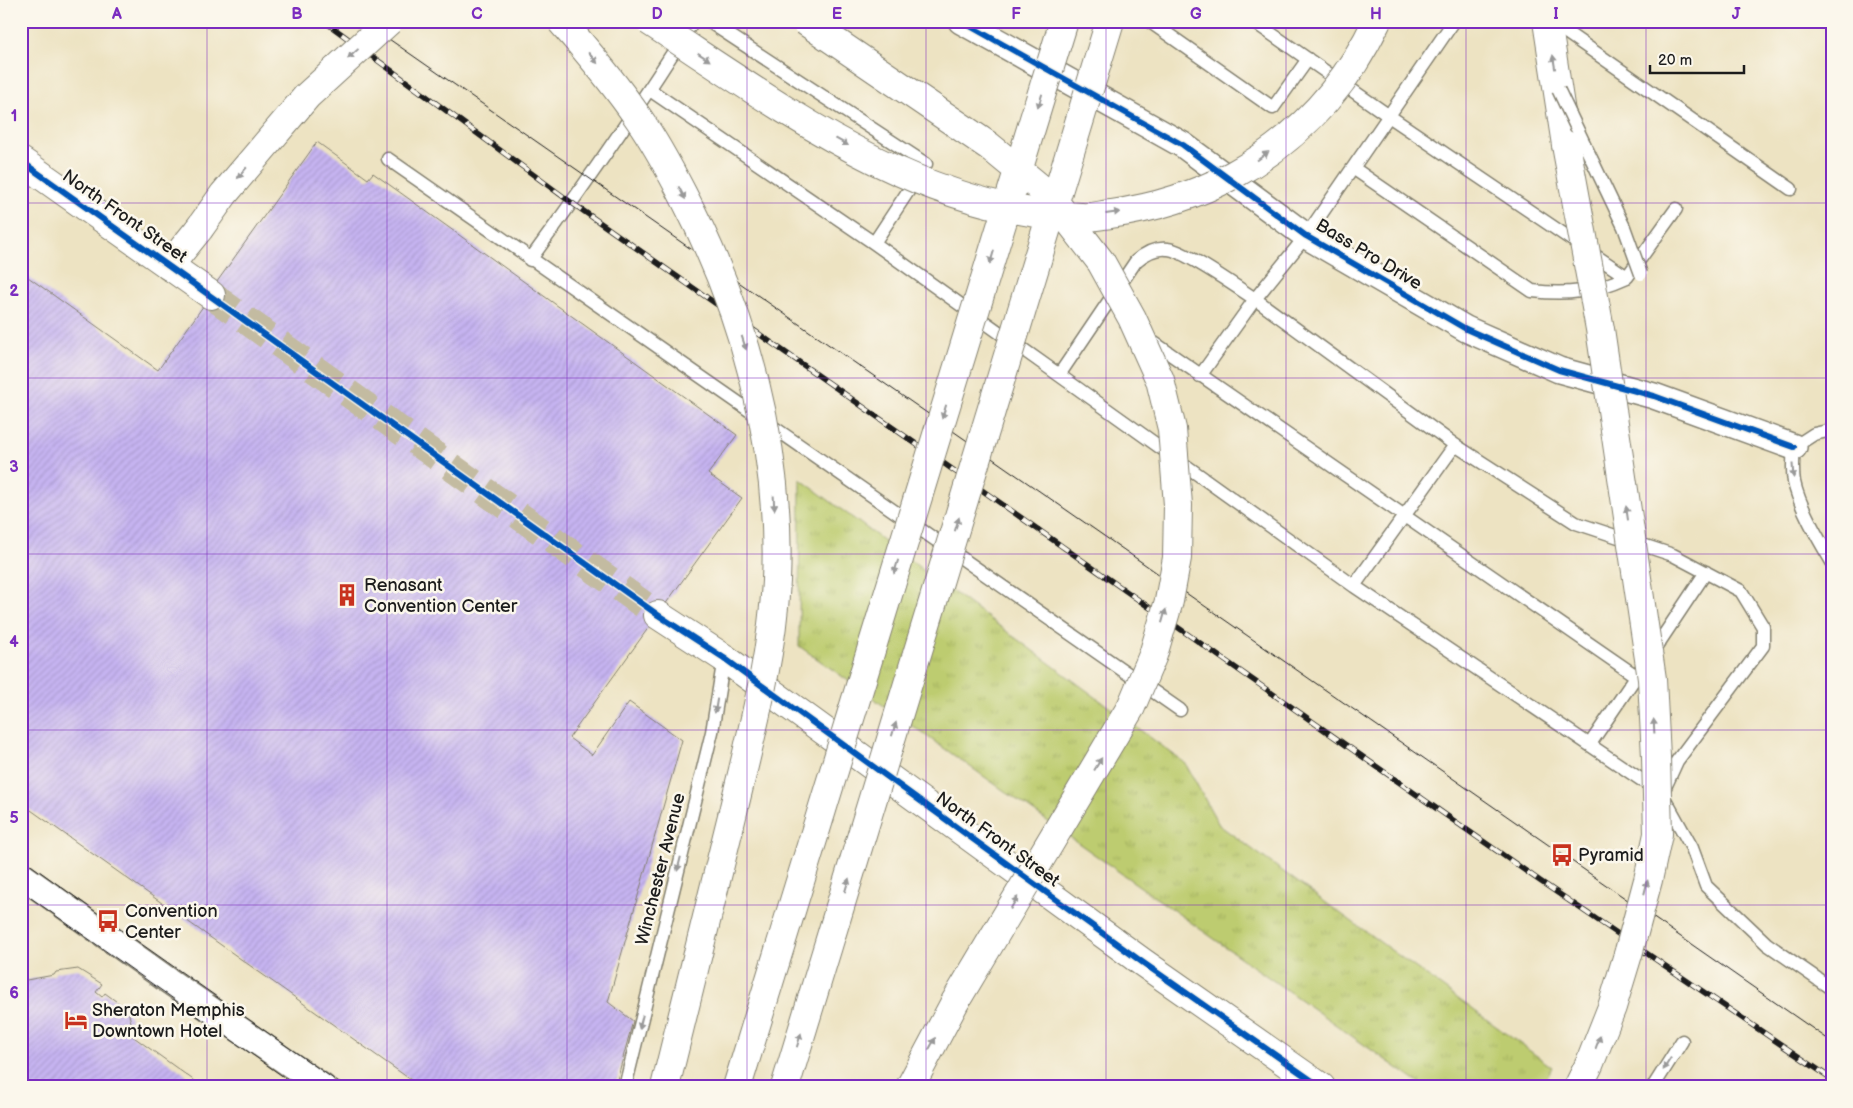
<svg xmlns="http://www.w3.org/2000/svg" width="1853" height="1108" viewBox="0 0 1853 1108" font-family="'Balsamiq Sans',sans-serif">
<defs>
<pattern id="grass-tufts" width="24" height="20" patternUnits="userSpaceOnUse" patternTransform="scale(1.25)"><rect width="24" height="20" fill="#bdcc6f"/><path d="M3 7l-1-3M5 7V3M7 7l1-3M15 17l-1-3M17 17v-4M19 17l1-3" fill="none" stroke="#a2af60"/></pattern>
<pattern id="building-hatch" width="6" height="6" patternUnits="userSpaceOnUse" patternTransform="scale(1.25)"><rect width="6" height="6" fill="#c6b4f1"/><path d="M-1 1l2-2M0 6l6-6M5 7l2-2" fill="none" stroke="#aa9ace"/></pattern>
</defs>
<rect width="100%" height="100%" fill="#fbf7ec"/>
<filter id="ink" filterUnits="userSpaceOnUse"><feTurbulence type="fractalNoise" baseFrequency=".02" numOctaves="2"/><feDisplacementMap in="SourceGraphic" scale="10" xChannelSelector="R" yChannelSelector="G"/><feConvolveMatrix kernelMatrix="1 2 1 2 8 2 1 2 1" color-interpolation-filters="sRGB"/></filter>
<filter id="wash" filterUnits="userSpaceOnUse"><feTurbulence type="fractalNoise" baseFrequency=".0096" numOctaves="4" result="noise"/><feDisplacementMap in="SourceGraphic" scale="20" xChannelSelector="R" yChannelSelector="G"/><feGaussianBlur stdDeviation="1.12" result="paint"/><feColorMatrix in="noise" values="0 0 0 0 0 0 0 0 0 0 0 0 0 0 0 0 0 1.4 0 .05"/><feComposite in="paint" operator="in"/></filter>
<g filter="url(#wash)">
<rect width="100%" height="100%" fill="#ede3c2"/>
<path fill="url(#grass-tufts)" stroke="#6c7446" d="M 800,479 L 1185,763 L 1219,825 L 1552,1067 L 1542,1087 L 1424,1087 L 799,646 Z"/>
<g id="blocks">
<path fill="url(#building-hatch)" d="M 317,142 L 368,179 L 373,173 L 737,435 L 708,474 L 742,498 L 569,738 L 592,755 L 629,702 L 682,740 L 608,1002 L 633,1021 L 615,1087 L 421,1087 L 21,803 L 21,272 L 158,370 L 211,295 L 209,293 Z
M 78,969 L 102,984 L 96,992 L 102,997 L 105,993 L 128,1010 L 133,1031 L 131,1035 L 203,1087 L 21,1087 L 21,981 L 54,975 L 56,972 Z"/>
</g>
</g>
<g filter="url(#ink)">
<use href="#blocks" fill-opacity="0" stroke="#84806f" stroke-width="1"/>
<g fill="none" stroke-linecap="round" stroke-linejoin="round">
<path stroke="#c3bba1" stroke-width="28" stroke-dasharray="28 14" stroke-linecap="butt" d="M 211,295 L 658,615"/>
<defs>
<path id="lane" d="M 708,21 L 926,164 L 874,243
M 1149,21 L 1273,108 L 1308,59
M 1253,21 L 1389,116 L 1627,277 L 1676,209
M 1454,21 L 1306,236 L 1255,299 L 1455,445 L 1576,523 L 1673,555 L 1741,591 L 1763,627 L 1763,646 L 1677,761 L 1662,794 L 1692,848 L 1706,886 L 1767,944 L 1832,989
M 1550,21 L 1791,189
M 650,90 L 874,243 L 1059,375
M 388,159 L 1180,710
M 1353,168 L 1532,291 C 1568,295 1594,292 1627,277
M 530,260 C 587,182 642,103 693,21
M 1147,338 L 1636,676
M 1200,376 L 1255,299 C 1238,288 1184,250 1168,249 C 1155,247 1145,253 1136,261 L 1059,375 L 1354,586 L 1655,789
M 1832,430 L 1814,434 L 1794,447 C 1793,458 1792,470 1794,482 C 1799,506 1819,540 1832,562
M 1354,586 L 1455,445
M 1652,653 L 1706,572
M 1590,744 L 1641,669
M 625,1087 L 712,732 L 724,658
M 1653,1087 L 1682,1041"/>
<path id="street" d="M 961,21 L 1183,145 L 1306,236 L 1466,329 L 1559,370 L 1654,396 L 1794,447
M 21,875 L 169,981 L 323,1087"/>
<path id="secondary" d="M 21,161 L 211,295
M 658,615 L 724,658 L 1142,962 L 1321,1087"/>
<path id="highway" d="M 1547,21 L 1566,145
M 169,266 L 199,229"/>
</defs>
<use href="#lane" stroke="#84806f" stroke-width="15"/>
<use href="#street" stroke="#84806f" stroke-width="28"/>
<use href="#secondary" stroke="#84806f" stroke-width="30"/>
<use href="#highway" stroke="#84806f" stroke-width="30"/>
<use href="#lane" stroke="#fff" stroke-width="12"/>
<use href="#street" stroke="#fff" stroke-width="25"/>
<use href="#secondary" stroke="#fff" stroke-width="28"/>
<use href="#highway" stroke="#fff" stroke-width="28"/>
<path stroke="#1c1c1c" stroke-width="1" d="M 363,21 L 1832,1042
M 21,858 L 103,917 L 345,1087
M 21,891 L 298,1087"/>
<defs>
<path id="rail" d="M 324,21 L 572,203 L 1540,881 L 1832,1079"/>
</defs>
<use href="#rail" stroke="#1c1c1c" stroke-width="5.5"/>
<use href="#rail" stroke="#fbf7ec" stroke-width="4" stroke-dasharray="11" stroke-linecap="butt"/>
<defs>
<path id="lane-bridge" d="M 1558,89 L 1624,227 L 1641,274"/>
<path id="highway-bridge" d="M 561,21 C 589,53 615,84 639,119 C 655,142 669,168 682,193 C 744,311 782,447 776,581 C 772,660 750,739 732,816 C 710,906 687,996 665,1087
M 649,21 C 781,107 917,211 1081,217 C 1090,218 1101,215 1111,214 C 1154,208 1194,196 1233,175 C 1297,140 1346,87 1377,21
M 805,21 L 989,146 L 1050,196 L 1101,262 L 1132,318 L 1160,380 L 1172,429 L 1178,505 L 1177,558 L 1169,601 L 1153,655 L 1131,707 L 955,1002 L 910,1087
M 1566,145 L 1600,329 L 1652,679 L 1656,757 L 1658,834 L 1648,880 L 1629,951 L 1612,1007 L 1589,1065 L 1578,1087
M 199,229 L 224,194 L 307,96 L 389,21
M 737,1087 L 1064,21
M 785,1087 L 1110,21"/>
</defs>
<use href="#lane-bridge" stroke="#84806f" stroke-width="15" stroke-linecap="butt"/>
<use href="#highway-bridge" stroke="#84806f" stroke-width="30" stroke-linecap="butt"/>
<use href="#lane-bridge" stroke="#fff" stroke-width="12"/>
<use href="#highway-bridge" stroke="#fff" stroke-width="28"/>
<defs>
<path id="cycleway" d="M 961,21 L 1183,145 L 1306,236 L 1466,329 L 1559,370 L 1654,396 L 1794,447
M 21,161 L 658,615 L 724,658 L 1142,962 L 1321,1087"/>
</defs>
<use href="#cycleway" stroke="#fbf7ec" stroke-width="9"/>
<use href="#cycleway" stroke="#0057b8" stroke-width="6"/>
</g>
<defs><path id="oneway-solid" d="M-6-.8H1V-3.2L6.5 0L1 3.2V.8H-6Z" transform="scale(1.25)"/></defs>
<g fill="#999">
<use href="#oneway-solid" transform="translate(353 54) rotate(137)"/>
<use href="#oneway-solid" transform="translate(704 57) rotate(33)"/>
<use href="#oneway-solid" transform="translate(593 58) rotate(49)"/>
<use href="#oneway-solid" transform="translate(1554 62) rotate(-99)"/>
<use href="#oneway-solid" transform="translate(1040 101) rotate(107)"/>
<use href="#oneway-solid" transform="translate(842 142) rotate(29)"/>
<use href="#oneway-solid" transform="translate(1263 156) rotate(-37)"/>
<use href="#oneway-solid" transform="translate(242 173) rotate(130)"/>
<use href="#oneway-solid" transform="translate(682 193) rotate(62)"/>
<use href="#oneway-solid" transform="translate(1113 213) rotate(-8)"/>
<use href="#oneway-solid" transform="translate(992 257) rotate(107)"/>
<use href="#oneway-solid" transform="translate(744 343) rotate(72)"/>
<use href="#oneway-solid" transform="translate(944 412) rotate(107)"/>
<use href="#oneway-solid" transform="translate(1793 471) rotate(86)"/>
<use href="#oneway-solid" transform="translate(774 503) rotate(87)"/>
<use href="#oneway-solid" transform="translate(1627 513) rotate(-98)"/>
<use href="#oneway-solid" transform="translate(957 524) rotate(-73)"/>
<use href="#oneway-solid" transform="translate(896 567) rotate(107)"/>
<use href="#oneway-solid" transform="translate(1164 616) rotate(-74)"/>
<use href="#oneway-solid" transform="translate(716 706) rotate(99)"/>
<use href="#oneway-solid" transform="translate(1654 726) rotate(-93)"/>
<use href="#oneway-solid" transform="translate(894 729) rotate(-73)"/>
<use href="#oneway-solid" transform="translate(1098 764) rotate(-59)"/>
<use href="#oneway-solid" transform="translate(679 864) rotate(104)"/>
<use href="#oneway-solid" transform="translate(847 885) rotate(-73)"/>
<use href="#oneway-solid" transform="translate(1646 887) rotate(-76)"/>
<use href="#oneway-solid" transform="translate(1014 903) rotate(-59)"/>
<use href="#oneway-solid" transform="translate(641 1022) rotate(104)"/>
<use href="#oneway-solid" transform="translate(799 1040) rotate(-73)"/>
<use href="#oneway-solid" transform="translate(1598 1042) rotate(-69)"/>
<use href="#oneway-solid" transform="translate(932 1044) rotate(-61)"/>
<use href="#oneway-solid" transform="translate(1667 1064) rotate(122)"/>
</g>
</g>
<path fill="none" stroke="#7b2cbf" stroke-width="1" stroke-opacity="0.55" d="M 207,21 L 207,1087M 387,21 L 387,1087M 567,21 L 567,1087M 747,21 L 747,1087M 926,21 L 926,1087M 1106,21 L 1106,1087M 1286,21 L 1286,1087M 1466,21 L 1466,1087M 1646,21 L 1646,1087M 21,203 L 1832,203M 21,378 L 1832,378M 21,554 L 1832,554M 21,730 L 1832,730M 21,905 L 1832,905"/>
<defs>
<symbol id="building-bare" viewBox="-9 -9 18 18"><path d="M-4-6H4V6H1V3H-1V6H-4ZM-2.5-4.3h1.7v1.8h-1.7ZM.8-4.3h1.7v1.8H.8ZM-2.5-1h1.7V.8h-1.7ZM.8-1h1.7V.8H.8Z" fill="#c8321e" stroke="#fbf7ec" stroke-width="2.5" paint-order="stroke"/></symbol>
<symbol id="bus-bare" viewBox="-9 -9 18 18"><path d="M-5-6H5V4H4V6H2V4H-2V6H-4V4H-5ZM-3.5-4V0h7V-4ZM-3.5 1.2v1.5H-2V1.2ZM2 1.2v1.5H3.5V1.2Z" fill="#c8321e" stroke="#fbf7ec" stroke-width="2.5" paint-order="stroke"/></symbol>
<symbol id="hotel-bare" viewBox="-9 -9 18 18"><path d="M-6-4.5h1.5V1H6V5H4.5V3h-9V5H-6ZM-4 0a1.8 1.8 0 1 1 3.6 0ZM.5 0V-2.5h3Q6-2.5 6 0Z" fill="#c8321e" stroke="#fbf7ec" stroke-width="2.5" paint-order="stroke"/></symbol>
</defs>
<g fill-rule="evenodd">
<use href="#building-bare" x="331" y="579" width="32" height="32"/>
<use href="#bus-bare" x="1546" y="839" width="32" height="32"/>
<use href="#bus-bare" x="92" y="905" width="32" height="32"/>
<use href="#hotel-bare" x="60" y="1004" width="32" height="32"/>
</g>
<g text-anchor="middle" stroke-width="5" stroke-linejoin="round" paint-order="stroke">
<g font-size="18" fill="#1c1c1c" stroke="#fbf7ec">
<text transform="translate(125 216) rotate(35)" y="6">North Front Street</text>
<text transform="translate(1369 254) rotate(31)" y="6">Bass Pro Drive</text>
<text transform="translate(998 839) rotate(36)" y="6">North Front Street</text>
<text transform="translate(660 869) rotate(-76)" y="6">Winchester Avenue</text>
</g>
<g font-size="18" fill="#1c1c1c" stroke="#fbf7ec" text-anchor="start">
<text x="364" y="591">Renasant<tspan x="364" dy="21">Convention Center</tspan></text>
<text x="1578" y="861">Pyramid</text>
<text x="125" y="917">Convention<tspan x="125" dy="21">Center</tspan></text>
<text x="92" y="1016">Sheraton Memphis<tspan x="92" dy="21">Downtown Hotel</tspan></text>
</g>
</g>
<rect width="1853" height="1108" fill="none" stroke="#fbf7ec" stroke-width="55"/>
<path d="M1650 65v8h94v-8" fill="none" stroke="#1c1c1c" stroke-width="2.5"/>
<text x="1658" y="65" font-size="15" fill="#1c1c1c" stroke="#fbf7ec" stroke-width="4" paint-order="stroke">20 m</text>
<rect x="28" y="28" width="1798" height="1052" fill="none" stroke="#7b2cbf" stroke-width="2"/>
<g font-size="16" text-anchor="middle" font-weight="bold" fill="#7b2cbf">
<text x="117" y="19">A</text>
<text x="297" y="19">B</text>
<text x="477" y="19">C</text>
<text x="657" y="19">D</text>
<text x="837" y="19">E</text>
<text x="1016" y="19">F</text>
<text x="1196" y="19">G</text>
<text x="1376" y="19">H</text>
<text x="1556" y="19">I</text>
<text x="1736" y="19">J</text>
<text x="14" y="121">1</text>
<text x="14" y="296">2</text>
<text x="14" y="472">3</text>
<text x="14" y="647">4</text>
<text x="14" y="823">5</text>
<text x="14" y="998">6</text>
</g>
</svg>
